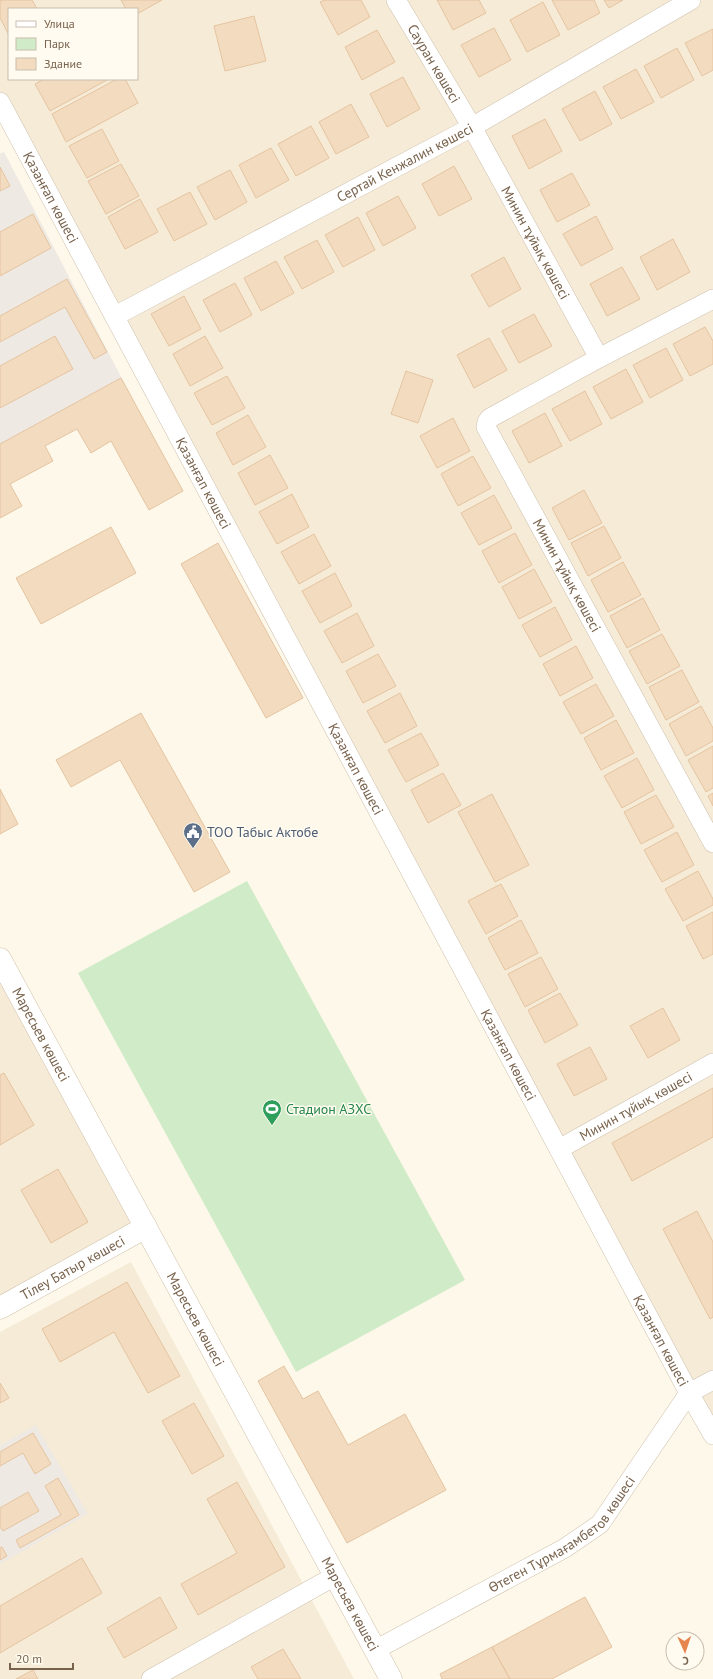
<svg xmlns="http://www.w3.org/2000/svg" width="713" height="1679" viewBox="0 0 713 1679" font-family="'PT Sans',sans-serif">
<rect width="100%" height="100%" fill="#fdf8e9"/>
<path fill="#f5ebd7" fill-rule="evenodd" d="M 0,0 L 713,0 L 713,1435 L 0,102 ZM 9,9 L 137,9 L 137,79 L 9,79 Z
M 0,967 L 140,1226 L 0,1303 Z
M 131,1262 L 354,1679 L 0,1679 L 0,1332 Z"/>
<path fill="#eee9e2" d="M 4,152 L 132,398 L 0,471 L 0,154 Z
M 36,1425 L 88,1514 L 0,1564 L 0,1445 Z"/>
<path fill="#d0ebc7" d="M 247,881 L 465,1280 L 296,1372 L 78,973 Z"/>
<path fill="#f3dbc0" stroke="#e5c4a0" d="M 3,0 L 32,0 L 37,9 L 9,9 L 9,35 L 0,18 L 0,1 Z
M 121,0 L 162,0 L 137,14 L 137,9 L 126,9 Z
M 325,0 L 361,0 L 370,17 L 338,35 L 320,2 Z
M 437,0 L 479,0 L 486,13 L 453,30 Z
M 552,0 L 594,0 L 600,13 L 568,30 Z
M 604,0 L 623,0 L 609,8 Z
M 543,2 L 560,35 L 527,52 L 510,20 Z
M 254,16 L 266,61 L 225,71 L 214,26 Z
M 494,28 L 511,60 L 479,77 L 461,45 Z
M 713,29 L 713,70 L 702,76 L 685,43 Z
M 377,30 L 395,62 L 362,80 L 345,47 Z
M 677,48 L 694,80 L 661,98 L 644,66 Z
M 636,69 L 654,102 L 621,119 L 603,87 Z
M 403,77 L 420,109 L 387,127 L 370,94 Z
M 44,79 L 109,79 L 50,111 L 35,84 Z
M 117,79 L 125,79 L 138,103 L 66,142 L 52,114 Z
M 595,91 L 612,124 L 580,141 L 562,109 Z
M 351,104 L 369,137 L 336,154 L 319,122 Z
M 545,119 L 562,151 L 529,169 L 512,136 Z
M 311,126 L 329,158 L 296,176 L 278,144 Z
M 102,129 L 119,161 L 87,178 L 69,146 Z
M 271,148 L 289,180 L 256,198 L 239,165 Z
M 121,164 L 139,196 L 106,214 L 88,181 Z
M 454,166 L 472,199 L 439,216 L 422,184 Z
M 0,167 L 10,186 L 0,191 Z
M 230,170 L 247,202 L 215,220 L 197,187 Z
M 572,173 L 590,205 L 557,222 L 540,190 Z
M 190,192 L 207,224 L 174,241 L 157,209 Z
M 398,196 L 416,228 L 383,246 L 366,213 Z
M 140,199 L 158,232 L 125,249 L 108,217 Z
M 33,214 L 51,248 L 0,276 L 0,232 Z
M 596,216 L 613,249 L 581,266 L 563,234 Z
M 358,217 L 375,250 L 343,267 L 325,235 Z
M 673,239 L 690,272 L 657,290 L 640,257 Z
M 317,240 L 334,272 L 302,289 L 284,257 Z
M 504,257 L 521,289 L 489,307 L 471,275 Z
M 276,261 L 294,293 L 261,311 L 244,278 Z
M 622,267 L 640,299 L 607,316 L 590,284 Z
M 67,279 L 107,352 L 94,359 L 65,307 L 0,342 L 0,316 Z
M 235,283 L 252,315 L 220,332 L 203,300 Z
M 184,296 L 201,329 L 169,346 L 151,314 Z
M 534,314 L 552,346 L 519,363 L 502,331 Z
M 705,327 L 713,341 L 713,364 L 690,376 L 673,344 Z
M 55,336 L 73,369 L 0,408 L 0,366 Z
M 205,336 L 223,368 L 190,386 L 173,354 Z
M 489,338 L 507,370 L 474,388 L 457,355 Z
M 666,348 L 683,380 L 650,398 L 633,365 Z
M 626,369 L 643,402 L 611,419 L 593,387 Z
M 406,371 L 433,380 L 418,423 L 391,414 Z
M 227,376 L 245,408 L 212,425 L 194,393 Z
M 121,378 L 183,491 L 149,510 L 111,441 L 91,453 L 77,429 L 45,446 L 53,461 L 10,484 L 22,506 L 0,518 L 0,444 Z
M 585,391 L 602,424 L 570,441 L 552,409 Z
M 545,413 L 562,446 L 529,463 L 512,431 Z
M 248,415 L 266,447 L 233,465 L 216,433 Z
M 453,418 L 470,451 L 437,468 L 420,436 Z
M 270,455 L 288,488 L 255,505 L 238,473 Z
M 473,456 L 491,488 L 458,506 L 441,474 Z
M 584,490 L 602,523 L 569,540 L 552,508 Z
M 292,494 L 309,527 L 277,544 L 259,512 Z
M 494,495 L 512,528 L 479,545 L 461,513 Z
M 604,526 L 621,558 L 588,576 L 571,543 Z
M 111,527 L 136,573 L 41,624 L 16,578 Z
M 515,533 L 532,565 L 499,583 L 482,551 Z
M 314,534 L 331,566 L 299,584 L 281,552 Z
M 218,543 L 303,698 L 266,718 L 181,564 Z
M 623,562 L 641,595 L 608,612 L 591,580 Z
M 534,569 L 552,602 L 519,619 L 502,587 Z
M 335,573 L 352,606 L 320,623 L 302,591 Z
M 643,598 L 660,630 L 627,648 L 610,616 Z
M 555,607 L 572,640 L 540,657 L 522,625 Z
M 357,613 L 374,646 L 342,663 L 324,631 Z
M 662,634 L 680,666 L 647,684 L 629,651 Z
M 576,646 L 593,678 L 560,696 L 543,664 Z
M 378,654 L 396,686 L 363,703 L 346,671 Z
M 682,670 L 699,702 L 666,720 L 649,687 Z
M 596,684 L 614,716 L 581,734 L 563,702 Z
M 400,693 L 417,726 L 385,743 L 367,711 Z
M 701,706 L 713,728 L 713,741 L 686,756 L 669,724 Z
M 141,713 L 230,872 L 194,892 L 120,760 L 71,787 L 56,760 Z
M 616,720 L 634,753 L 601,770 L 584,738 Z
M 421,733 L 439,765 L 406,782 L 388,750 Z
M 713,746 L 713,788 L 706,792 L 688,760 Z
M 637,758 L 654,790 L 622,808 L 604,776 Z
M 443,773 L 461,805 L 428,823 L 411,790 Z
M 0,789 L 18,824 L 0,834 Z
M 713,793 L 713,806 L 708,796 Z
M 492,794 L 529,865 L 495,882 L 458,812 Z
M 656,795 L 674,827 L 641,844 L 624,812 Z
M 677,832 L 694,865 L 662,882 L 644,850 Z
M 698,871 L 713,899 L 713,905 L 683,921 L 665,889 Z
M 501,884 L 518,916 L 486,934 L 468,901 Z
M 713,912 L 713,954 L 703,959 L 686,926 Z
M 521,920 L 538,953 L 505,970 L 488,938 Z
M 541,957 L 558,989 L 525,1007 L 508,974 Z
M 560,993 L 578,1025 L 545,1043 L 528,1010 Z
M 663,1008 L 680,1040 L 648,1058 L 630,1026 Z
M 590,1047 L 607,1079 L 574,1096 L 557,1064 Z
M 4,1073 L 34,1125 L 0,1145 L 0,1075 Z
M 713,1088 L 713,1137 L 632,1181 L 612,1143 Z
M 58,1169 L 88,1222 L 51,1243 L 21,1190 Z
M 697,1211 L 713,1242 L 713,1317 L 710,1319 L 663,1229 Z
M 127,1282 L 180,1376 L 148,1393 L 114,1332 L 60,1362 L 42,1329 Z
M 284,1366 L 303,1399 L 318,1391 L 348,1445 L 405,1414 L 446,1490 L 347,1543 L 258,1381 Z
M 0,1383 L 9,1398 L 0,1403 Z
M 194,1403 L 224,1456 L 192,1474 L 162,1421 Z
M 33,1433 L 51,1464 L 35,1474 L 23,1453 L 0,1466 L 0,1452 Z
M 58,1478 L 79,1515 L 20,1548 L 16,1540 L 61,1515 L 45,1486 Z
M 237,1482 L 285,1567 L 198,1615 L 181,1584 L 237,1553 L 207,1499 Z
M 28,1492 L 39,1511 L 3,1531 L 0,1527 L 0,1508 Z
M 2,1547 L 7,1556 L 0,1560 L 0,1548 Z
M 82,1558 L 102,1593 L 0,1653 L 0,1606 Z
M 160,1597 L 177,1628 L 124,1658 L 107,1628 Z
M 585,1597 L 612,1647 L 552,1679 L 510,1679 L 492,1647 Z
M 492,1647 L 510,1679 L 442,1679 L 440,1674 Z
M 283,1649 L 301,1679 L 258,1679 L 251,1667 Z
M 33,1670 L 38,1679 L 16,1679 Z"/>
<g fill="none" stroke-linecap="round" stroke-linejoin="round">
<defs>
<g id="street">
<path id="s1" d="M 396,0 L 472,127 L 599,358"/>
<path id="s2" d="M 0,102 L 689,1393 L 713,1435"/>
<path id="s3" d="M 713,299 L 599,358 L 490,418 L 487,422 L 486,427 L 713,843"/>
<path id="s4" d="M 115,316 L 472,127 L 691,0"/>
<path id="s5" d="M 559,1149 L 713,1063"/>
<path id="s6" d="M 375,1650 L 565,1548 L 600,1524 L 689,1393 L 713,1380"/>
<path d="M 151,1679 L 335,1576"/>
</g>
<g id="secondary">
<path id="s7" d="M 0,959 L 391,1679"/>
<path id="s8" d="M 0,1308 L 146,1227"/>
</g>
</defs>
<use href="#street" stroke="#cfc1ae" stroke-width="20"/>
<use href="#secondary" stroke="#d2c2ac" stroke-width="23"/>
<use href="#street" stroke="#fff" stroke-width="19"/>
<use href="#secondary" stroke="#fff" stroke-width="22"/>
</g>
<defs>
<symbol id="civic-pin" viewBox="-11 -11 22 30"><path d="M0 17L-7.5 6A9.5 9.5 0 1 1 7.5 6Z" fill="#5c6f8a" stroke="#fffbf0"/><path d="M-.6-6.5H3V-4.5H.6V-3L4-1V1h2V6H-6V1h2V-1L-.6-3ZM-1.2 2.5V6h2.4V2.5Z" fill="#fff"/></symbol>
<symbol id="stadium-pin" viewBox="-11 -11 22 30"><path d="M0 17L-7.5 6A9.5 9.5 0 1 1 7.5 6Z" fill="#2e9e5b" stroke="#fffbf0"/><path d="M0-5a6.5 5 0 1 0 0 10a6.5 5 0 1 0 0-10ZM-3.5-1.8h7v3.6h-7Z" fill="#fff"/></symbol>
</defs>
<g fill-rule="evenodd">
<use href="#civic-pin" x="182" y="821" width="22" height="30"/>
<use href="#stadium-pin" x="261" y="1098" width="22" height="30"/>
</g>
<g text-anchor="middle" stroke-width="3" stroke-linejoin="round" paint-order="stroke">
<g font-size="14" fill="#78624c" stroke="#fffbf0">
<text dy="5" stroke="none"><textPath href="#s1" startOffset="74">Сауран көшесі</textPath></text>
<text dy="5" stroke="none"><textPath href="#s4" startOffset="328">Сертай Кенжалин көшесі</textPath></text>
<text dy="5" stroke="none"><textPath href="#s2" startOffset="108">Қазанғап көшесі</textPath></text>
<text dy="5" stroke="none"><textPath href="#s1" startOffset="280">Минин тұйық көшесі</textPath></text>
<text dy="5" stroke="none"><textPath href="#s2" startOffset="432">Қазанғап көшесі</textPath></text>
<text dy="5" stroke="none"><textPath href="#s3" startOffset="432">Минин тұйық көшесі</textPath></text>
<text dy="5" stroke="none"><textPath href="#s2" startOffset="756">Қазанғап көшесі</textPath></text>
<text dy="5" stroke="none"><textPath href="#s7" startOffset="86">Маресьев көшесі</textPath></text>
<text dy="5" stroke="none"><textPath href="#s2" startOffset="1080">Қазанғап көшесі</textPath></text>
<text dy="5" stroke="none"><textPath href="#s5" startOffset="88">Минин тұйық көшесі</textPath></text>
<text dy="5" stroke="none"><textPath href="#s8" startOffset="83">Тілеу Батыр көшесі</textPath></text>
<text dy="5" stroke="none"><textPath href="#s7" startOffset="410">Маресьев көшесі</textPath></text>
<text dy="5" stroke="none"><textPath href="#s2" startOffset="1404">Қазанғап көшесі</textPath></text>
<text dy="5" stroke="none"><textPath href="#s6" startOffset="222">Өтеген Тұрмағамбетов көшесі</textPath></text>
<text dy="5" stroke="none"><textPath href="#s7" startOffset="734">Маресьев көшесі</textPath></text>
</g>
<g font-size="14" fill="#4e5e75" stroke="#fffbf0" text-anchor="start">
<text x="207" y="837">ТОО Табыс Актобе</text>
</g>
<g font-size="14" fill="#27864d" stroke="#fffbf0" text-anchor="start">
<text x="286" y="1114">Стадион АЗХС</text>
</g>
</g>
<rect x="8" y="8" width="130" height="72" fill="#fffbf0" stroke="#c9beae"/>
<rect x="16" y="21" width="20" height="6" fill="#ffffff" stroke="#c9beae"/>
<text x="44" y="28" font-size="12" fill="#78624c">Улица</text>
<rect x="16" y="38" width="20" height="12" fill="#d0ebc7" stroke="#c9beae"/>
<text x="44" y="48" font-size="12" fill="#78624c">Парк</text>
<rect x="16" y="58" width="20" height="12" fill="#f3dbc0" stroke="#c9beae"/>
<text x="44" y="68" font-size="12" fill="#78624c">Здание</text>
<g transform="translate(685 1651) rotate(177)"><circle r="19" fill="#fffbf0" stroke="#c9beae"/>
<path d="M0-3L7 15L0 10L-7 15Z" fill="#e7854e"/>
<text y="-6" font-size="11" font-weight="bold" text-anchor="middle" fill="#78624c">С</text>
</g>
<path d="M10 1663v6h63v-6" fill="none" stroke="#78624c" stroke-width="2"/>
<text x="16" y="1663" font-size="12" fill="#78624c" stroke="#fffbf0" stroke-width="3" paint-order="stroke">20 m</text>
</svg>
